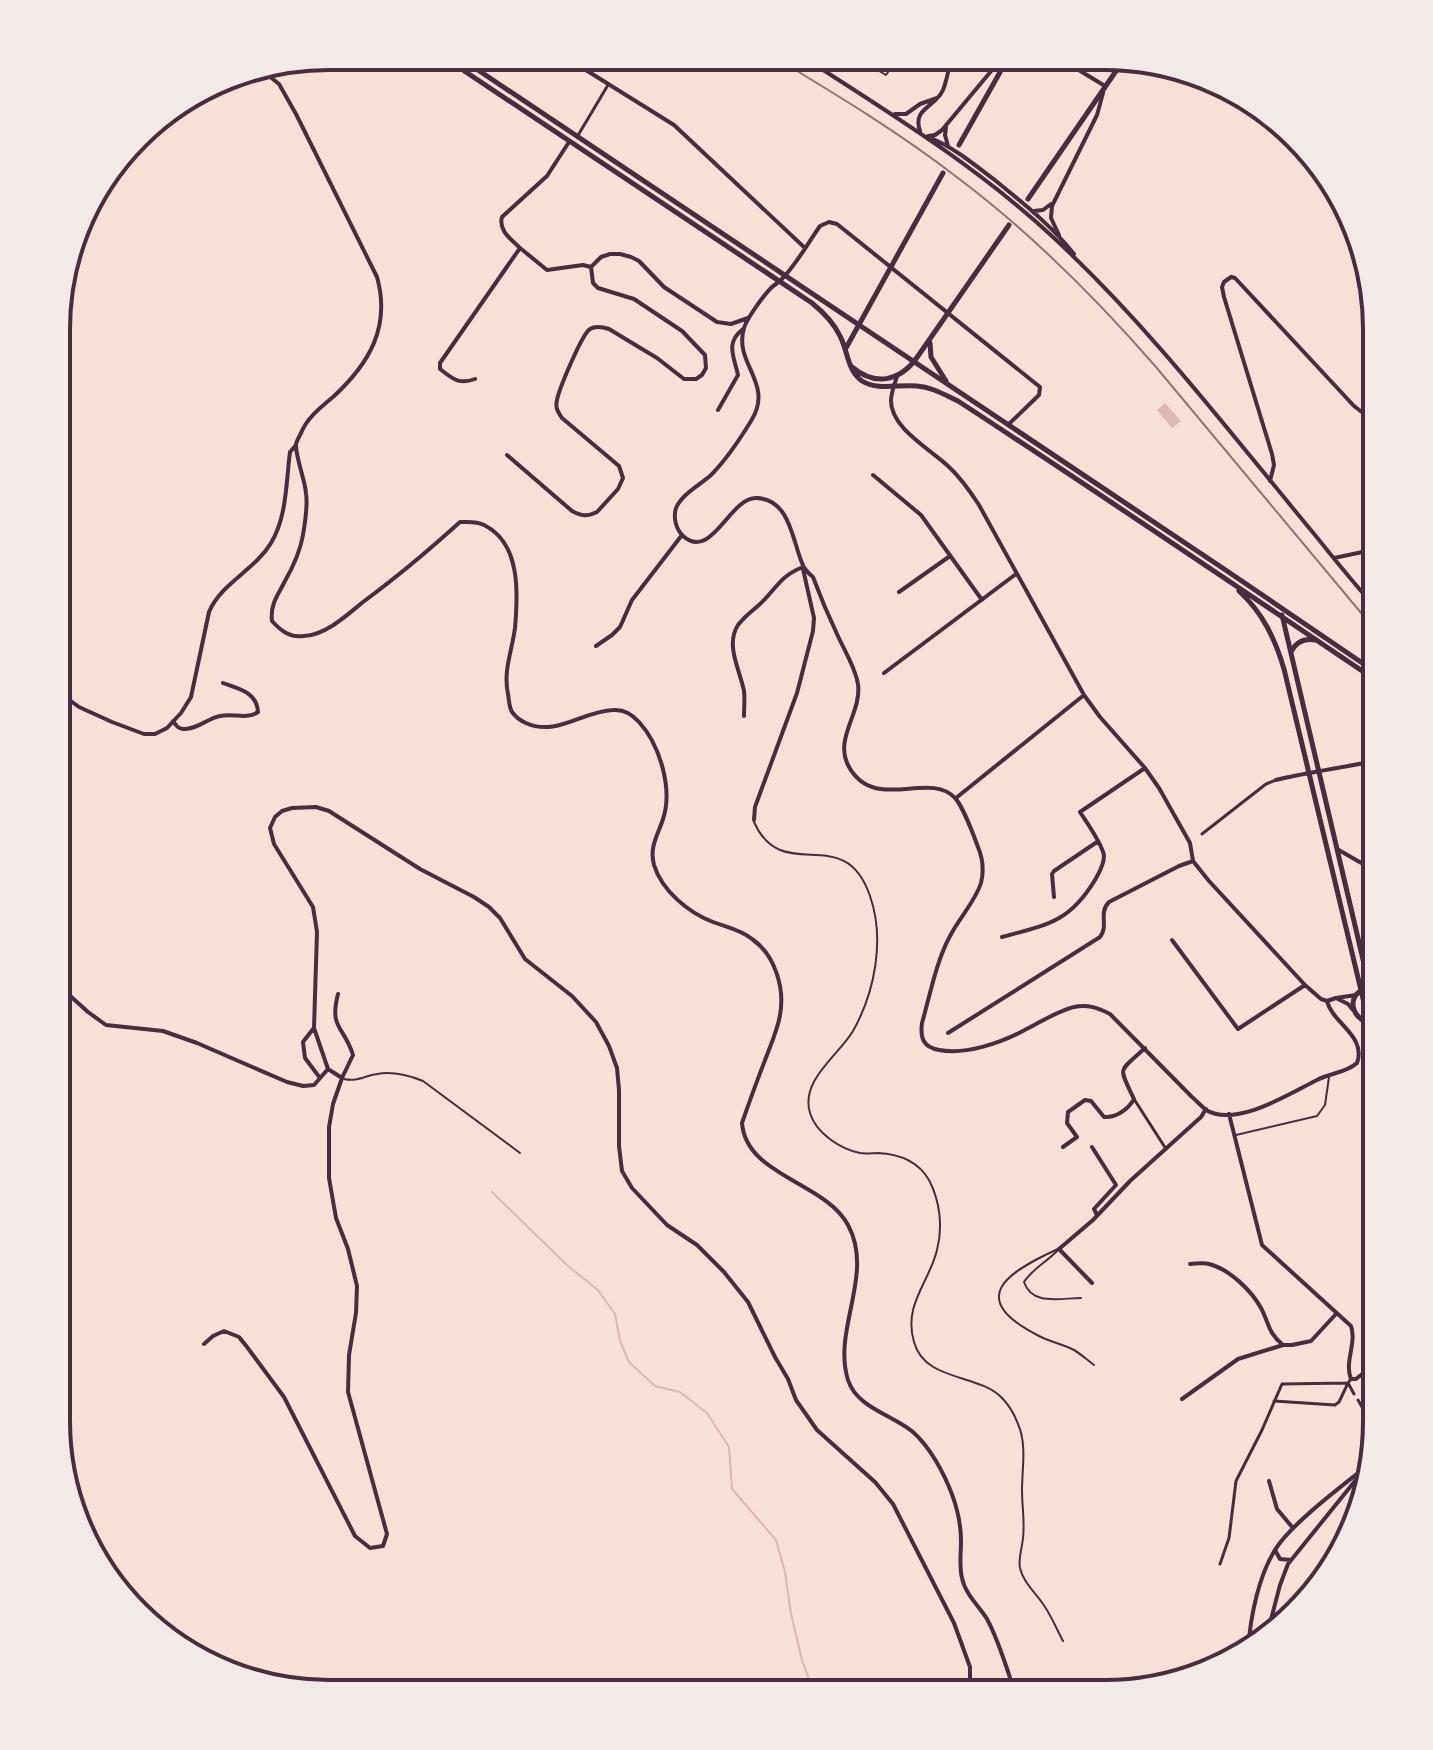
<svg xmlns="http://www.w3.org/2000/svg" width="1433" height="1750" viewBox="0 0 1433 1750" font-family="Bitter,serif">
<rect width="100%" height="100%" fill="#f7e1d7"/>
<path fill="#dcb8b0" d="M 1165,403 L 1181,421 L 1172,428 L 1157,410 Z"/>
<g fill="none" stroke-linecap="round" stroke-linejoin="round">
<path stroke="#dcb8b0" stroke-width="2" d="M 492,1192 L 568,1266 L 598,1290 L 615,1314 L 620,1341 L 629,1362 L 655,1386 L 680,1392 L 707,1413 L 729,1447 L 732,1489 L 776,1540 L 785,1572 L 791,1614 L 802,1660 L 814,1693
M 117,1581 L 119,1586"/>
<path stroke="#4a2c40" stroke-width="2" d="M 857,58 L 886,75 L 898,58
M 817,65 L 823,57
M 827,71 L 836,57
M 754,822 C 783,887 844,820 870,896 C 885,939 875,992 853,1031 C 839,1055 800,1080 810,1113 C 816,1133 840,1149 860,1153 C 866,1154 872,1153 878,1153 C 899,1154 918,1161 929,1180 C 940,1201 943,1227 937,1250 C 929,1283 903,1305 914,1342 C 925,1382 978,1373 1002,1398 C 1009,1405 1015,1416 1018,1424 C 1027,1444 1022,1469 1022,1490 C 1022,1506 1025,1523 1023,1538 C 1022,1549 1018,1558 1020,1568 C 1023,1582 1035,1592 1043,1604 C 1051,1615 1056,1628 1063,1641
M 344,1079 C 357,1082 364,1076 377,1074 C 393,1071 408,1075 423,1081 L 520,1153
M 1236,1135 L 1317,1116 L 1325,1105 L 1329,1077
M 1058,1249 C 1005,1273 966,1299 1039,1336 C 1050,1342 1063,1344 1074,1350 C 1081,1354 1087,1360 1094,1365
M 1058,1250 C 1047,1262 1033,1268 1024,1282 C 1032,1306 1060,1298 1081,1298"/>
<path stroke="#4a2c40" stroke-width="3" d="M 577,137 L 608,85
M 1202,834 L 1266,784 L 1276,780
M 1134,1099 L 1166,1149
M 1348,1383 L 1354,1394
M 1358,1400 L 1366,1414
M 1274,1401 L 1335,1405 L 1339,1402 L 1348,1383
M 1372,1423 L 1376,1432
M 1373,1449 L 1371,1446 L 1376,1441
M 1220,1564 L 1229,1538 L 1236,1481 L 1262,1430 L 1282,1384 L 1348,1383 L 1351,1379"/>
<path stroke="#4a2c40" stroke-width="4" d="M 565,57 L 674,125 L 805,248
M 803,57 C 890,113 978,167 1054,238 C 1151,328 1231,434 1315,535 C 1335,560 1355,585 1377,609
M 1059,58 L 1105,86
M 244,70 L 257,71 L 269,76 L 279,84 L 296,114 L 377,277 C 391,327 369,364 333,397 C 321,407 307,418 301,433 C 299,437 297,440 296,444 C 295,455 305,480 306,493 C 308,507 305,522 303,535 C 300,552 293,567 285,581 C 278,595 270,604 272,621 C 281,631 290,638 304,636 C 326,635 347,615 363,602 C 397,577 429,550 460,522 C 468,522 477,521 484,525 C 521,543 518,594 515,628 C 512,651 503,671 508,694 C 509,699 509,707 512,712 C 515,716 521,721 526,723 C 556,737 583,711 613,710 C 624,709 632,714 639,722 C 660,745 673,789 663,819 C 658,835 649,847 654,865 C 662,891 689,913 713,922 C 726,927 741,930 752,939 C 775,955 785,988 780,1015 C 778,1028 772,1042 767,1055 C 758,1078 750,1100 742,1123 C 746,1176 825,1182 848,1225 C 875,1275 832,1329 848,1380 C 857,1408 893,1415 913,1432 C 922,1440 930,1451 936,1461 C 950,1485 961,1513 961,1541 C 961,1553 959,1566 962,1578 C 965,1594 979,1606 987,1619 C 999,1641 1007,1669 1015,1693
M 895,114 L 906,114 L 920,104 L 937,98
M 946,127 L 945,135 L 948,146
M 920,131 C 912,108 935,108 943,90 C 947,80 949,68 951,58
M 928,136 L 935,135 L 942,130 L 1002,58
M 933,139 C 956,149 976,166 996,181 C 1024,204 1052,226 1074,254
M 1034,211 L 1043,210 L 1051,204
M 1059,235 L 1051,218 L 1052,206 L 1097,115 L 1103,93
M 520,248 C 512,240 498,231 502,217 L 547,176 L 569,142
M 897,376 C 895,384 891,392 891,401 C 891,428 930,449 948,466 C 960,477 970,491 979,505 L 1084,695 L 1100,717 L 1145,768 L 1159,788 L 1190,843 L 1193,861 L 1209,881 L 1305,985 L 1321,999 L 1327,1001
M 475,379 C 459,385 453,379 440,369 L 440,363 L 520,248 L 547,270 L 583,265 L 591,267
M 718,410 L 738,375 C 734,356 725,343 743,329
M 1008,425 L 1039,395 L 1040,387 L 837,224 L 829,222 L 820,226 C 808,243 796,265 781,280 C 778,283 774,285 771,288 C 764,295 747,318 744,328 C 733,364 775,383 751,421 C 740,439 726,460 711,475 C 700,485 682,494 676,508 C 673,518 676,529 683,536 C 712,562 730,496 757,498 C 790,500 792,539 802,563 C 804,569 808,573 813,577 C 820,596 828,615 837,634 C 844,650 855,666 858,684 C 862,713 833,739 849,767 C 875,813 929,770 955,798 C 962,805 974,836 978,847 C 983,859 984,871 981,883 C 975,902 959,918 950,936 C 936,962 930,995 922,1023 C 920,1038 923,1047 939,1050 C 966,1055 1000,1043 1023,1031 C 1039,1023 1057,1011 1074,1007 C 1088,1004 1098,1008 1110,1014 L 1192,1097 C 1197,1101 1201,1106 1206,1110 C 1236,1128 1291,1093 1317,1080 C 1330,1073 1346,1073 1357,1063 C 1367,1036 1332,1023 1327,1001
M 507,455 L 572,511 C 581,516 587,517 597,512 L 618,489 L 623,478 L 619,466 L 562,418 C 558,412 555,408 557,400 C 559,389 582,334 590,329 C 596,325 603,327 609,329 L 657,358 L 684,379 L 696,379 L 702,375 L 706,368 L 705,355 L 682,331 L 634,299 L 598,288 L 593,283 L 591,267 L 601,257 L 610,254 L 620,254 L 631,257 L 639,261 L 664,287 L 717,322 L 731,324 L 748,318
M 873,475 L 921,515 L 982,600
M 1270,481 L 1274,465 L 1272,454 L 1224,297 L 1222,287 L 1224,282 L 1231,277 L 1235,278 L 1354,406 L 1363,413 L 1377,418
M 1334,558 L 1372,550 L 1377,547
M 899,592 L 950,556
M 596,646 L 612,635 L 620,627 L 632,600 L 682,535
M 884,673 L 1016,574
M 58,688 L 64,696 L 79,707 L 112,722 L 144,734 L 155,734 L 167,728 L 181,713 L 191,697 L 209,612 C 221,583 255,570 271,543 C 287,517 286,482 290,452 L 296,445
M 744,716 C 744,707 745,699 744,691 C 740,670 725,645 738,625 C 746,614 757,608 765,599 C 779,584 783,575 803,567
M 173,721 C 177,726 177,728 183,729 C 197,730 208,718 220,716 C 234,713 246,720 258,712 C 257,692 239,689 223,683
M 1365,763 L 1366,770 L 1377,777
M 1276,780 C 1308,772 1341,768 1374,761 L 1377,757
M 956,798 L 1084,695
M 754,820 L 755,807 L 797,693 L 813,631 L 814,618 L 803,569
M 1337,849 L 1377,872
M 1054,897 L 1052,874 L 1054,871 L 1097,842
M 1002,937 C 1046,925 1069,923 1095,880 C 1099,873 1104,865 1104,856 C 1103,845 1087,823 1080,812 L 1145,768
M 1172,940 L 1238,1029 L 1305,985
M 57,984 L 88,1012 L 106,1025 L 163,1031 L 197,1043 L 287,1082 L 303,1086 L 314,1085 L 328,1069
M 1338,999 L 1348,1004 L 1353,1010
M 1327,1001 L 1336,998 L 1356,995
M 313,1029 L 303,1042 L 305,1058 L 320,1078
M 948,1033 L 1100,937 C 1109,926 1098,913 1109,902 L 1179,866 L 1193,861
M 342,1078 L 328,1069 L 314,1028 L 317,932 L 313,907 L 274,844 L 270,828 L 275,817 L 282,811 L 292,808 L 316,807 L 329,811 L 420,869 L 474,897 L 489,907 L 500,918 L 525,959 L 572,996 L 596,1022 L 609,1046 L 617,1068 L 619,1090 L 619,1146 L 622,1171 L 632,1188 L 667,1225 L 697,1245 L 724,1272 L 748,1302 L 775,1357 L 788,1379 L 796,1400 L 817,1430 L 875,1482 L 893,1504 L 954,1623 L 970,1667 L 970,1693
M 1229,1114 L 1262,1245 L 1351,1326 C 1357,1343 1344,1362 1351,1379 L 1356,1379 L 1376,1363
M 1063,1147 L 1077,1137 L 1067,1123 L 1068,1112 L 1085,1100 L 1091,1101 L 1104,1117 C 1115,1118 1128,1110 1134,1099 C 1118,1065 1118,1073 1145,1048
M 1092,1147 L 1116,1185 L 1094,1209 L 1097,1215
M 1190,1264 C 1196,1264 1203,1262 1209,1264 C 1229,1269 1251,1290 1261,1308 C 1269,1323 1268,1333 1283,1345
M 1092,1283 L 1059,1249 L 1093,1220 L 1130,1181 L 1201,1117 L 1206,1109
M 204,1344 L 213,1336 L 224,1331 L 239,1337 L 247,1347 L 284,1397 L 355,1536 L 370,1548 L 383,1546 L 387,1534 L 348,1392 L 349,1355 L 356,1313 L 357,1286 L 348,1249 L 336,1218 L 329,1178 L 329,1127 L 333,1104 L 342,1078 L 353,1055 C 344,1026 329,1029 338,994
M 1182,1399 L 1238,1359 L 1283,1345 L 1292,1345 L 1311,1341 L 1336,1314
M 1269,1481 L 1277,1509 L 1293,1528
M 1275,1550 L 1280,1559 L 1291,1560
M 1268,1631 L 1280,1585 L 1288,1564 L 1363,1471
M 1248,1651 C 1250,1618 1259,1571 1279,1544 C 1300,1517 1341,1487 1368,1465"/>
<path stroke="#4a2c40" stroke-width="5" d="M 442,56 L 812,303 C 823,312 834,323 840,336 C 848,351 847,370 862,381 C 878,391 899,384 917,386 C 932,387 945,395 958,401 C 1099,493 1238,587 1377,681
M 457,56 L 1230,573 L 1377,673
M 959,145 L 1008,58
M 1028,199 L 1125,58
M 930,343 L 931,357 L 946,381
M 846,348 L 943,173
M 852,367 C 876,387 901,381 918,356 L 1009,225
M 1239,591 C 1263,613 1275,639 1284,669 L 1377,1057
M 1282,615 L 1377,1019
M 1291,652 C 1296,642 1304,638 1315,640
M 1377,1026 C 1344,1020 1346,985 1377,988"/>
<path stroke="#8f747c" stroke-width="2" d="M 774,57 C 837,95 900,133 958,178 C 1031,233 1096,298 1156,367 L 1377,632"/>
</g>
<path d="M0 0H1433V1750H0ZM329 70H1104A259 259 0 0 1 1363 329V1421A259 259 0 0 1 1104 1680H329A259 259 0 0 1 70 1421V329A259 259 0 0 1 329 70Z" fill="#f1eae7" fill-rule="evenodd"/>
<path fill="none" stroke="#4a2c40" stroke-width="4" d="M329 70H1104A259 259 0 0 1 1363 329V1421A259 259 0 0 1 1104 1680H329A259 259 0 0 1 70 1421V329A259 259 0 0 1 329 70Z"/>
</svg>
